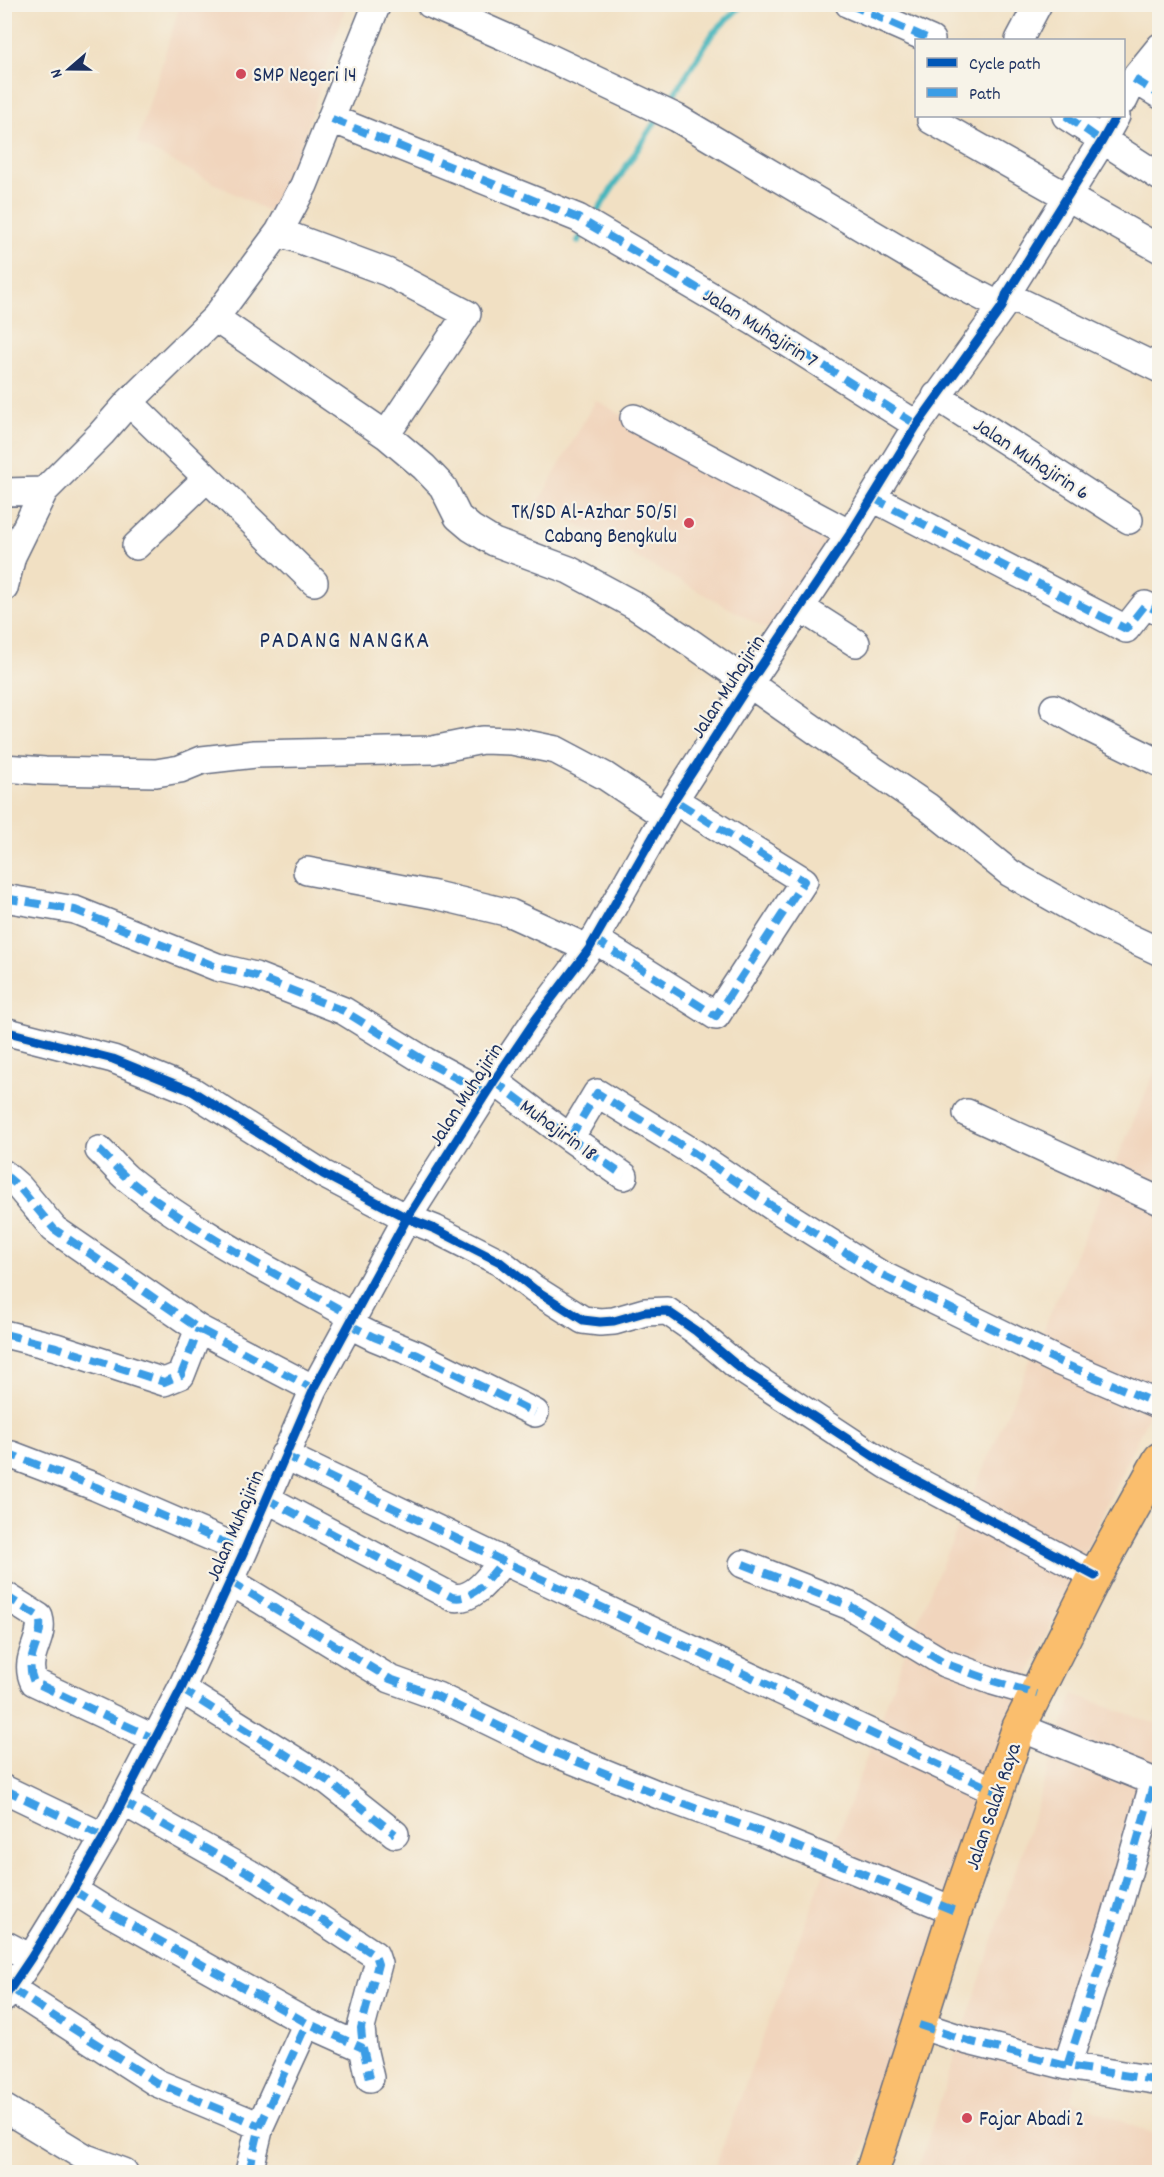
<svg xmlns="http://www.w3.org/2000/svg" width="1164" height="2177" viewBox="0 0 1164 2177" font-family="Dekko,sans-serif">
<rect width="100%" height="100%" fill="#f7f3e8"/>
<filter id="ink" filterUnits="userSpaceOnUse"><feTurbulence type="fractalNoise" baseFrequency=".0167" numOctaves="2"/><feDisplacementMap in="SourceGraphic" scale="12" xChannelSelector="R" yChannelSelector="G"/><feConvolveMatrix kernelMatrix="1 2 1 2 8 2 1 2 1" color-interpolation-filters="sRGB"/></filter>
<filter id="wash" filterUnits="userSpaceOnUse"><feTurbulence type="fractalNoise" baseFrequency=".008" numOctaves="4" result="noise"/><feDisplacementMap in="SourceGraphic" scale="24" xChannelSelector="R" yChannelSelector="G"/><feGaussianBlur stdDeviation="1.35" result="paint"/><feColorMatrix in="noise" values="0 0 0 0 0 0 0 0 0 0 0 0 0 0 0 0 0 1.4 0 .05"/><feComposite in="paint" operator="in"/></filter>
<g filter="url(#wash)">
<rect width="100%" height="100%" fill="#f1e0c3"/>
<path fill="#f1d5bd" d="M 180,5 L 346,5 L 279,217 L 137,143 Z
M 596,400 L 839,542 L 776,634 L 538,503 Z
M 1159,1062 L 1159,1393 L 1035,1659 L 856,2172 L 713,2172 L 914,1629 Z
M 1073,1694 L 1159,1725 L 1159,1797 L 1071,2100 L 1159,2137 L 1159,2172 L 917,2172 Z"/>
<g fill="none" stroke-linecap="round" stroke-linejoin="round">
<path stroke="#45b5bc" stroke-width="6" d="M 667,105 L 713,33 L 743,4
M 593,218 L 659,116
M 578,241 L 586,229"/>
</g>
</g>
<g filter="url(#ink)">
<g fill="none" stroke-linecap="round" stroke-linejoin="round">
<defs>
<path id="minor" d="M 430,4 L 512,40 L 677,118 L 954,282 L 1002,307
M 849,4 L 931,40
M 1019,40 L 1038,4
M 1134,79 L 1160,95
M 1124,100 L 1134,79 L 1160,47
M 1066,116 L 1160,177
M 332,119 L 578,218 L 755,322 L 917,425
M 931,120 L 1160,249
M 279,232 L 387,272 L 467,314 L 386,435
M 1006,295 L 1160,369
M 215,318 L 386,435 L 424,467 L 443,487 L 458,517 L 471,528 L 494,542 L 569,570 L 634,605 L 694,645 L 825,737 L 928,807 L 1010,873 L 1098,923 L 1160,952
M 936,396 L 1129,520
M 129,402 L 314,582
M 634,418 L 850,534
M 4,492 L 44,491
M 873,498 L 1126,629 L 1145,605 L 1160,612
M 136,546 L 206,479
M 4,588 L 12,556 L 44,491 L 101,434 L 129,402 L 215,318 L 279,232 L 304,185 L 377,4
M 801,608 L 856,643
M 1054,708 L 1091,729 L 1160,763
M 4,768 L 45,771 L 156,773 L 180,769 L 202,760 L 255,754 L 433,750 L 482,740 L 512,741 L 556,750 L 605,776 L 665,816
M 307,871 L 435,895 L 510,913 L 589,949
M 4,898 L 75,910 L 217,967 L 255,976 L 344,1011 L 425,1061 L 486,1094
M 594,939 L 716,1016 L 804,881 L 674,800
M 4,1031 L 113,1059 L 192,1091 L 323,1174 L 407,1218 L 435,1229 L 500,1262 L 534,1289 L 583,1320 L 600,1322 L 614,1321 L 645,1312 L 667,1311 L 696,1331 L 741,1369 L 887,1465 L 1095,1576
M 494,1081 L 570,1138 L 624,1176
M 967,1113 L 1160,1201
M 570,1138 L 597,1093 L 694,1153 L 772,1206 L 878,1273 L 1060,1362 L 1160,1405
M 99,1150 C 109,1159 117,1170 128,1179 C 196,1234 276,1274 352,1316
M 4,1174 L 19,1187 L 54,1229 L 199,1329 L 314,1389
M 348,1324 L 374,1337 L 418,1355 L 535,1413
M 4,1334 L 56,1347 L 164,1382 L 181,1375 L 199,1329
M 284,1455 L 503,1561 L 995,1791
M 4,1456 L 12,1455 L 96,1487 L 244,1551
M 265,1498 L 452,1597 C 474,1602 490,1576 503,1561
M 743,1564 L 850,1606 L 944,1663 L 993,1681 L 1037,1694
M 230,1581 L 390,1679 L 437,1696 L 548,1750 L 659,1795 L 761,1832 L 955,1911
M 4,1595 L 39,1617 C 46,1639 22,1657 34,1682 L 155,1739
M 181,1689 L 328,1781 L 395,1834
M 1019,1727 L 1160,1784
M 4,1789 L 104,1837
M 122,1801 L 261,1880 L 375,1955 L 378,1964 L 361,2028 L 363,2048 L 370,2078
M 73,1890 L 108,1912 L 307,2023 L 363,2048
M 4,1944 L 31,1958
M 12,1989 L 157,2083 L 260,2126
M 4,1998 L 31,1958 L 73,1890 L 104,1837 L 181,1689 L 244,1551 L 314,1389 L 407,1218 L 494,1081 L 536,1019 L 589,949 L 674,800 L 749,684 L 850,534 L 917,425 L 1002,307 L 1006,295 L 1102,141 L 1116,116
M 919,2025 L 968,2041 L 1067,2066 L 1160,2081
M 1067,2066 L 1115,1918 L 1154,1782
M 4,2108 L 86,2158 L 124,2172
M 249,2172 L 260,2126 L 307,2023"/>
<path id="major" d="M 872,2172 L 955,1911 L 1019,1727 L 1095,1576 L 1160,1459"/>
</defs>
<use href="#minor" stroke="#666d81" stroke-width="30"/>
<use href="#major" stroke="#666d81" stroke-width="36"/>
<use href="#minor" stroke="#fff" stroke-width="27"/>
<use href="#major" stroke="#fabe6d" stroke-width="33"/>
<path stroke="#3b9de6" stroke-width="8" stroke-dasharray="15 8" stroke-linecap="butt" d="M 849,4 L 931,40
M 1134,79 L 1160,95
M 1066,116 L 1102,141
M 332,119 L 578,218 L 755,322 L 917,425
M 873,498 L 1126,629 L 1145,605 L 1160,612
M 4,898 L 75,910 L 217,967 L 255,976 L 344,1011 L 425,1061 L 486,1094
M 594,939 L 716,1016 L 804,881 L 674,800
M 494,1081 L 570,1138 L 624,1176
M 570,1138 L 597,1093 L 694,1153 L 772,1206 L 878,1273 L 1060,1362 L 1160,1405
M 99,1150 C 109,1159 117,1170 128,1179 C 196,1234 276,1274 352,1316
M 4,1174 L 19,1187 L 54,1229 L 199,1329 L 314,1389
M 348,1324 L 374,1337 L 418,1355 L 535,1413
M 4,1334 L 56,1347 L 164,1382 L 181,1375 L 199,1329
M 284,1455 L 503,1561 L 995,1791
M 4,1456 L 12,1455 L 96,1487 L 244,1551
M 265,1498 L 452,1597 C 474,1602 490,1576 503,1561
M 743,1564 L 850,1606 L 944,1663 L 993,1681 L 1037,1694
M 230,1581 L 390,1679 L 437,1696 L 548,1750 L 659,1795 L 761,1832 L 955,1911
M 4,1595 L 39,1617 C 46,1639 22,1657 34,1682 L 155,1739
M 181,1689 L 328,1781 L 395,1834
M 4,1789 L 104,1837
M 122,1801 L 261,1880 L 375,1955 L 378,1964 L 361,2028 L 363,2048 L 370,2078
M 73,1890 L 108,1912 L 307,2023 L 363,2048
M 12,1989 L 157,2083 L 260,2126
M 919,2025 L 968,2041 L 1067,2066 L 1160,2081
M 1067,2066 L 1115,1918 L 1154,1782
M 249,2172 L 260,2126 L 307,2023"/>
<defs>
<path id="cycleway" d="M 4,1031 L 113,1059 L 192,1091 L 323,1174 L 407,1218 L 435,1229 L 500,1262 L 534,1289 L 583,1320 L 600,1322 L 614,1321 L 645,1312 L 667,1311 L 696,1331 L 741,1369 L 887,1465 L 1095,1576
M 4,1998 L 31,1958 L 73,1890 L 104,1837 L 181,1689 L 244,1551 L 314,1389 L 407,1218 L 494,1081 L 536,1019 L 589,949 L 674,800 L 749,684 L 850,534 L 917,425 L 1002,307 L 1006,295 L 1102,141 L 1116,116"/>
</defs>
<use href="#cycleway" stroke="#f7f3e8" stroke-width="13"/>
<use href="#cycleway" stroke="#0057b8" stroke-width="9"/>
</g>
</g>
<g fill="#d1495b" stroke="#f7f3e8" stroke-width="2">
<circle cx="241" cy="74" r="6"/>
<circle cx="689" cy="523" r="6"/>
<circle cx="967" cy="2118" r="6"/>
</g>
<g text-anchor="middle" stroke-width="4.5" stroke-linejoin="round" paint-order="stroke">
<g font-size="21" fill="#1b2f5e" stroke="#f7f3e8" text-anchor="start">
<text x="253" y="81">SMP Negeri 14</text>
<text x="677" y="518" text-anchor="end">TK/SD Al-Azhar 50/51<tspan x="677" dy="24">Cabang Bengkulu</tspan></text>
<text x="979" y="2125">Fajar Abadi 2</text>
</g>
<g font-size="21" fill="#1b2f5e" stroke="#f7f3e8">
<text transform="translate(761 327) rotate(32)" y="7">Jalan Muhajirin 7</text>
<text transform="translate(1032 458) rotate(33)" y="7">Jalan Muhajirin 6</text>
<text transform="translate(727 686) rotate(-57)" y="7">Jalan Muhajirin</text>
<text transform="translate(465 1094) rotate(-57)" y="7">Jalan Muhajirin</text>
<text transform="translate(559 1129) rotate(36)" y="7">Muhajirin 18</text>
<text transform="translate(234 1525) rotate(-67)" y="7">Jalan Muhajirin</text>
<text transform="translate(992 1806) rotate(-71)" y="7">Jalan Salak Raya</text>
</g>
<g font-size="24" letter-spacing="1.5" fill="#1b2f5e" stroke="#f7f3e8">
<text x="345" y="647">PADANG NANGKA</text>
</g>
</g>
<rect width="1164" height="2177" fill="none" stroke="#f7f3e8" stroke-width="24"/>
<rect x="915" y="39" width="210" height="78" fill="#f7f3e8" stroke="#9fa5b1" stroke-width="1.5"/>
<rect x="927" y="58" width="30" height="9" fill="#0057b8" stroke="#9fa5b1" stroke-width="1.5"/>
<text x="969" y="69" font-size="18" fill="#1b2f5e">Cycle path</text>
<rect x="927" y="88" width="30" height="9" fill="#3b9de6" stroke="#9fa5b1" stroke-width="1.5"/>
<text x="969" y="99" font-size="18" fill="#1b2f5e">Path</text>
<g transform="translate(69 69) rotate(250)" stroke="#f7f3e8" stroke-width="4.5" paint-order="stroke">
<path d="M0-4.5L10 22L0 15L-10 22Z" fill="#1b2f5e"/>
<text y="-9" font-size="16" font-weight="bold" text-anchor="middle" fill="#1b2f5e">N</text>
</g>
</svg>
